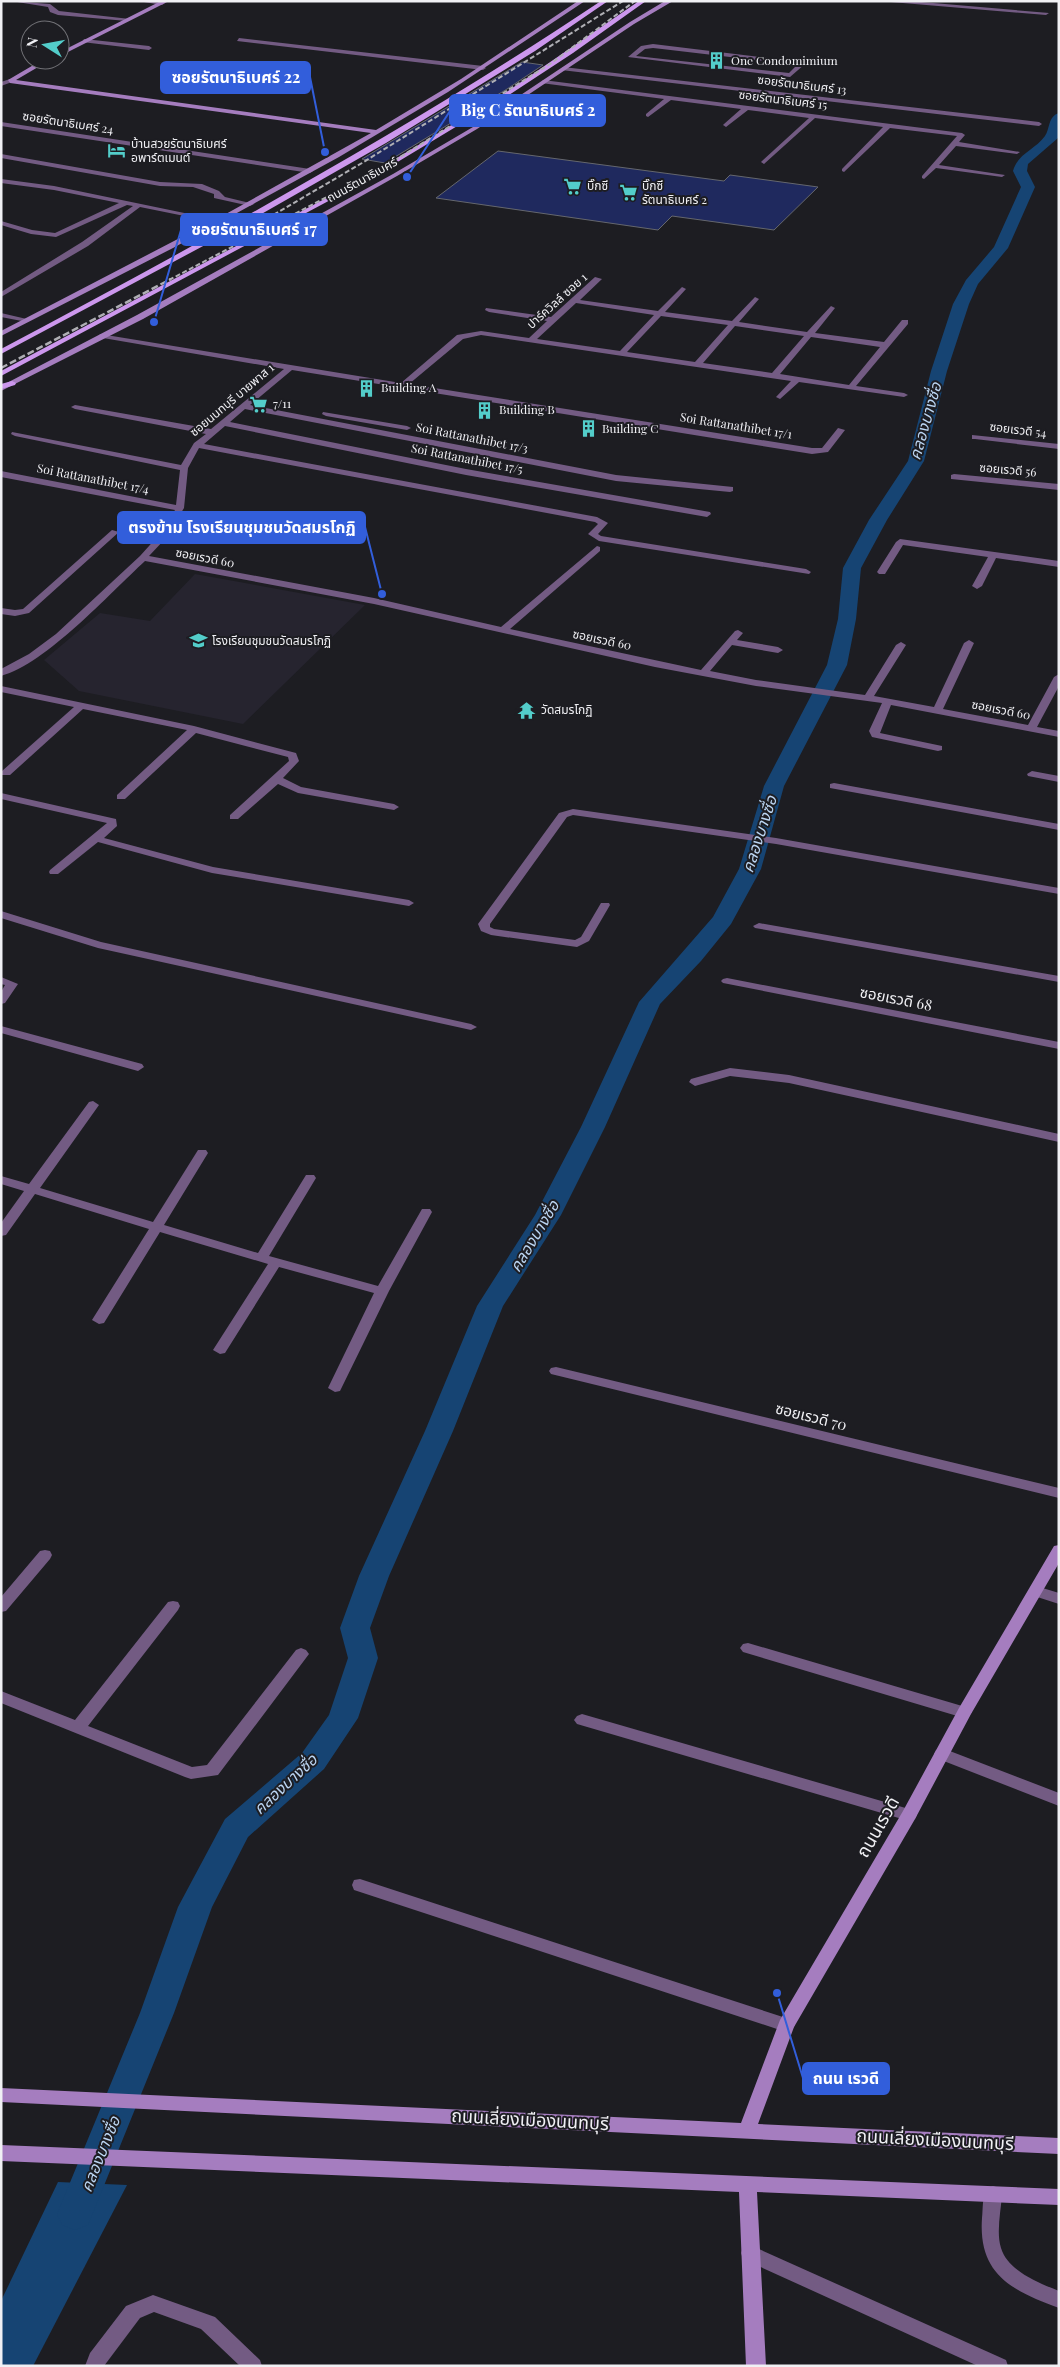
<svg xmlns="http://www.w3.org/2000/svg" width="1060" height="2367" viewBox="0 0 1060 2367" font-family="'Playfair Display','Noto Sans Thai',serif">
<rect width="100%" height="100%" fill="#1d1d22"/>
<path fill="#26242f" d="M 195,574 L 365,605 L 243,724 L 79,691 L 44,660 L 100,613 L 150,621 Z"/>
<path fill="#164473" d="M 58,2182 L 127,2185 L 33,2366 L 1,2366 L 1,2301 Z"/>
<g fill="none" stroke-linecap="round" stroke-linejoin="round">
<path fill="#164473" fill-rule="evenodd" d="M 1059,113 L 1058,138 L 1028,164 L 1027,171 L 1035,187 L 1008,248 L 978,284 L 969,304 L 947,371 L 924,461 L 887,520 L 861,568 L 856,619 L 847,665 L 784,786 L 761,869 L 731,924 L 701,961 L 660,1004 L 605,1127 L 561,1215 L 503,1306 L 453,1431 L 389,1576 L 370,1628 L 378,1658 L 358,1718 L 324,1769 L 248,1837 L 212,1907 L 174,2013 L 88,2225 L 75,2230 L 62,2225 L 57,2214 L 140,2013 L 178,1907 L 225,1819 L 302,1753 L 329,1715 L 348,1658 L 340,1628 L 359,1576 L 425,1431 L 477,1306 L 535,1215 L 581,1127 L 639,1002 L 713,917 L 739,869 L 764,786 L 827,665 L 838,619 L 843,568 L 869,520 L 908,461 L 931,371 L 953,304 L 966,280 L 994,247 L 1021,187 L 1013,171 C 1018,153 1035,150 1045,136 C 1050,129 1048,116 1059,113 Z"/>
</g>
<path fill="#1f295e" stroke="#65676d" d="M 522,62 L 543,65 L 507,89 L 385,163 L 362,159 Z
M 498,151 L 724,181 L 730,175 L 818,187 L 774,230 L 672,216 L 658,230 L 436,198 Z"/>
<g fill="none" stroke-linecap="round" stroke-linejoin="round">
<path fill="#735b83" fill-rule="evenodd" d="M 11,1 L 50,4 L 59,11 L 130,19 L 127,21 L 58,15 L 50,12 L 48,7 Z
M 138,1 L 162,1 L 165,3 L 162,5 Z
M 879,1 L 910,1 L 1049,13 L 1046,15 Z
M 239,38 L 483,66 L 486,68 L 483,70 L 237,41 Z
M 84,39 L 149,46 L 152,48 L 149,50 L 82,42 Z
M 653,44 L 802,62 L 805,64 L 790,77 L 628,57 L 641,46 ZM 653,48 L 662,49 L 797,65 L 789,73 L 636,56 L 645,49 Z
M 563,67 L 1039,122 L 1042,124 L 1039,126 L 561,70 Z
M 10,79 L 12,82 L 1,86 L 1,82 Z
M 543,80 L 962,133 L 965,135 L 959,142 L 1020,152 L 1017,154 L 956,146 L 939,165 L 1005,175 L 1002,177 L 936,168 L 924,179 L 922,178 L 922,176 L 957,136 L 890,128 L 844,172 L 842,171 L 842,169 L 883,127 L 815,118 L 764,164 L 761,162 L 762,161 L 809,118 L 748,110 L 726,127 L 723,125 L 724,124 L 741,109 L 671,100 L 648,117 L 646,116 L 646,114 L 664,99 L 541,83 Z
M 1,122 L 310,169 L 313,171 L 310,173 L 1,126 Z
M 1,154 L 160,182 L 202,184 L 219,191 L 225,197 L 254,204 L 250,206 L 214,198 L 214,194 L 193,187 L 160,186 L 1,158 Z
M 1,179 L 54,186 L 223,221 L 219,223 L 140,207 L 88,246 L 1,297 L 1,292 L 82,242 L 133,206 L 127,205 L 56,237 L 31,234 L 1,225 L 1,221 L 32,230 L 55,233 L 119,203 L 54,190 L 1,183 Z
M 595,277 L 602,279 L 580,300 L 658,311 L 682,287 L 686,289 L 665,312 L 732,321 L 755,297 L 759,299 L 739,322 L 807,332 L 831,306 L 835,308 L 815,333 L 884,342 L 902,320 L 908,320 L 908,324 L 856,386 L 904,393 L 908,395 L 904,397 L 799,382 L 780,399 L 776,397 L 791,381 L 481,335 L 463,339 L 409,384 L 812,448 L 822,448 L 838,428 L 845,430 L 828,452 L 812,454 L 292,370 L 250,405 L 616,475 L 733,487 L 733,491 L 730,492 L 616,481 L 245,409 L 230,422 L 466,469 L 710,512 L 711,514 L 707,517 L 466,475 L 225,426 L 204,444 L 597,517 L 608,523 L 598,534 L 601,536 L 806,569 L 811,572 L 809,574 L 599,541 L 588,534 L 598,524 L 595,522 L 199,448 L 188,468 L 184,508 L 165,539 L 149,556 L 374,598 L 501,627 L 597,546 L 600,547 L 600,551 L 510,629 L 701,670 L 735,631 L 738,630 L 743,633 L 737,640 L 778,647 L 783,650 L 778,653 L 732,645 L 710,671 L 756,680 L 865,695 L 896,645 L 901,642 L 906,645 L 874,696 L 934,707 L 964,643 L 969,640 L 974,643 L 943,709 L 1028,725 L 1054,677 L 1059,674 L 1059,686 L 1037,727 L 1059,731 L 1059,737 L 891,705 L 880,733 L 942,746 L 942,750 L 938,751 L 872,737 L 869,731 L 882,703 L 756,686 L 655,667 L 374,604 L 145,561 C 109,594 47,663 1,676 L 1,669 L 29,654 L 56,634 L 140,556 L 158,536 L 175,510 L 1,477 L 1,471 L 176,505 L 180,470 L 15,436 L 11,434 L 12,432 L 181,465 L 194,443 L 206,434 L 75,409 L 71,407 L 75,405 L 211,429 L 284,369 L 103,338 L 99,336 L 100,334 L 401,383 L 457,335 L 481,331 L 529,338 L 547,321 L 489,312 L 485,310 L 486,308 L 551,317 ZM 576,303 L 654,315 L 620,351 L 537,339 ZM 661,316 L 728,325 L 695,362 L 627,352 ZM 735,326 L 804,336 L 772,373 L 703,363 ZM 811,337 L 880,347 L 849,385 L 780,374 Z
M 1,313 L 31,320 L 27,322 L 1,317 Z
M 323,412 L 407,426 L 411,428 L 407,430 L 326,416 L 322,414 Z
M 972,435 L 1059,444 L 1059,449 L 975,439 L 972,439 Z
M 954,474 L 1059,484 L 1059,490 L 951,479 L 951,475 Z
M 112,530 L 119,532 L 29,613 L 15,616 L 1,614 L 1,608 L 15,610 L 23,609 Z
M 900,539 L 1059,561 L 1059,567 L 996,558 L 982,586 L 977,589 L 972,586 L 988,557 L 903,545 L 885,574 L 879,574 L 877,572 L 896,542 Z
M 1,686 L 194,726 L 296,753 L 299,761 L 283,778 L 301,787 L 394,804 L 399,807 L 394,810 L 298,793 L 278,784 L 238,819 L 230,819 L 230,815 L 289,761 L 288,757 L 196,733 L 125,799 L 117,799 L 117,795 L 187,730 L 83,709 L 10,775 L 2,775 L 2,771 L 74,707 L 1,692 Z
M 1032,771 L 1059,776 L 1059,782 L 1028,776 L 1027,774 Z
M 834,783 L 1059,824 L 1059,830 L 830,788 L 830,784 Z
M 1,793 L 116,819 L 117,826 L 104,838 L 213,867 L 409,900 L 414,903 L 409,906 L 212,873 L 98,842 L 58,874 L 50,874 L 49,872 L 50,870 L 107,823 L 1,799 Z
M 573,809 L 776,838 L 1059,888 L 1059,894 L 776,844 L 573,815 L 567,817 L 490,924 L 490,927 L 494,929 L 575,940 L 581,937 L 601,903 L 609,903 L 610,905 L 589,941 L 577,947 L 491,935 L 481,931 L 478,924 L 559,813 Z
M 1,911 L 101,942 L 471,1024 L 477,1027 L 471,1030 L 98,948 L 1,918 Z
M 759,923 L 1059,976 L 1059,982 L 755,928 L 753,926 Z
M 1,977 L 18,984 L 5,1003 L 1,1004 L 1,992 L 5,985 L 1,984 Z
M 727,978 L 1059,1042 L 1059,1049 L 723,983 L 721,981 L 723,979 Z
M 1,1026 L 142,1064 L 144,1067 L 138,1071 L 1,1033 Z
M 730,1068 L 789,1075 L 1059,1134 L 1059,1142 L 789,1083 L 730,1076 L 695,1086 L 689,1082 L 691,1079 Z
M 93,1101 L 99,1105 L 40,1188 L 153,1222 L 198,1150 L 206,1150 L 208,1153 L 164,1225 L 258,1253 L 306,1175 L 314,1175 L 316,1178 L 269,1256 L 378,1286 L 422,1209 L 430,1209 L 432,1212 L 389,1291 L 340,1391 L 335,1392 L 328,1388 L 374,1293 L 279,1267 L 225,1353 L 220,1354 L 213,1350 L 268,1264 L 160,1232 L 104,1323 L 99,1324 L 92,1320 L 149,1229 L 35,1194 L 6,1235 L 1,1236 L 1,1223 L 24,1191 L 1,1184 L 1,1176 L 29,1184 L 89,1102 Z
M 556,1367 L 1059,1488 L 1059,1498 L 551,1374 L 549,1371 L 551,1368 Z
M 45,1550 L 50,1551 L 52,1555 L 50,1559 L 6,1611 L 1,1612 L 1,1597 L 40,1551 Z
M 1036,1586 L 1059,1593 L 1059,1604 L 1031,1595 L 1029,1591 L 1031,1587 Z
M 173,1601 L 178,1602 L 180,1606 L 178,1610 L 88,1726 L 192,1767 L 207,1765 L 296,1650 L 301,1648 L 306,1650 L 309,1654 L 218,1775 L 191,1779 L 185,1777 L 1,1703 L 1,1691 L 75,1720 L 168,1602 Z
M 748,1643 L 969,1708 L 972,1712 L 969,1716 L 964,1718 L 743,1652 L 740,1648 L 743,1644 Z
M 582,1714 L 909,1809 L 915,1811 L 917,1815 L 915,1819 L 909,1821 L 577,1724 L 574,1720 L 577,1716 Z
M 942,1748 L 1059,1793 L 1059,1806 L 936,1758 L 934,1754 L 936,1750 Z
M 360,1879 L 786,2018 L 792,2020 L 795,2025 L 792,2030 L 786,2032 L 354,1890 L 352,1885 L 354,1880 Z
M 993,2186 L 999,2188 L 1002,2194 C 1001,2211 996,2232 1001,2248 C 1008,2271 1039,2283 1059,2291 L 1059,2308 C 1012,2291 978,2274 982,2218 C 983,2208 982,2197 987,2188 Z
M 750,2245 L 1006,2360 L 1008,2366 L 978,2366 L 743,2259 L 741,2253 L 743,2247 Z
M 153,2295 L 215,2317 L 260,2360 L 262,2366 L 240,2366 L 201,2329 L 154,2312 L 140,2318 L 104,2366 L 85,2366 L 90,2353 L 126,2306 Z"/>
<path fill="#a57dbf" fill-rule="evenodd" d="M 161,1 L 169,1 L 60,56 L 60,52 Z
M 578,1 L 585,1 L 448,92 L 339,157 L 173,248 L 1,336 L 1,331 L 224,215 L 371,133 L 10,83 L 8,80 L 42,60 L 50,60 L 16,80 L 376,130 L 461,79 Z
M 665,1 L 673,1 L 634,24 L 477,129 L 397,176 L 143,319 L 1,391 L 1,386 L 137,315 L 393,174 L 473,127 L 630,22 Z
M 1059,1545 L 1059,1563 L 971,1714 L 915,1819 L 794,2027 L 758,2124 L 1059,2138 L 1059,2154 L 1,2102 L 1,2088 L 741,2123 L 780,2020 L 903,1811 L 959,1708 L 1054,1546 Z
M 1,2145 L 1059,2189 L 1059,2205 L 757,2192 L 766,2366 L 746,2366 L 739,2192 L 1,2161 Z"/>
<path fill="#cc97ed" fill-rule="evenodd" d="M 601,1 L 608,1 L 535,51 L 386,143 L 235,229 L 1,354 L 1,349 C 206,240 408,130 601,1 Z
M 639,1 L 646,1 L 573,53 L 512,93 L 366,181 L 1,376 L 1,371 L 362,179 L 508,91 Z
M 12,381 L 16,383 L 15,385 L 1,389 L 1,384 Z"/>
<path stroke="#afafb4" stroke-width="2" stroke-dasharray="5 2.5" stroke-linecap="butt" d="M 222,245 L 362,163 L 623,1
M 169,280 L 384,167 L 550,64 L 635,1"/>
<path stroke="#afafb4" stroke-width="2.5" stroke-dasharray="7 3" stroke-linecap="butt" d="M 1,368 L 171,279"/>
</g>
<defs>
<symbol id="building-bare" viewBox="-9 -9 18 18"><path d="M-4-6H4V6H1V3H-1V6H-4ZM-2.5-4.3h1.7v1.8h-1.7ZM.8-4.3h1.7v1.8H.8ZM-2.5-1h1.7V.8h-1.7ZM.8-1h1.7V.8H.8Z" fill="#53cdca" stroke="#1d1d22" stroke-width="2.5" paint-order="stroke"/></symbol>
<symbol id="hotel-bare" viewBox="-9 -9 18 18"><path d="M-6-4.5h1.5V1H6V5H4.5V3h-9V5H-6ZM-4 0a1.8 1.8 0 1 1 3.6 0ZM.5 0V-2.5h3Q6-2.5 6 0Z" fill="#53cdca" stroke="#1d1d22" stroke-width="2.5" paint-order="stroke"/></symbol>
<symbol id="supermarket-bare" viewBox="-9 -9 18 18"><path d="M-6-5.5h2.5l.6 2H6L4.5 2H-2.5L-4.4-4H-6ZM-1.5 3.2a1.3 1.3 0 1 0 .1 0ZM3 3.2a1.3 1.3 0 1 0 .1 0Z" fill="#53cdca" stroke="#1d1d22" stroke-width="2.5" paint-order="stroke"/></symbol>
<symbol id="school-bare" viewBox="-9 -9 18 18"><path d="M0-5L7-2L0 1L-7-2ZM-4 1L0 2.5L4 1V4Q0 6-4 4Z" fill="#53cdca" stroke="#1d1d22" stroke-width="2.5" paint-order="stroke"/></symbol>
<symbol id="temple-bare" viewBox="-9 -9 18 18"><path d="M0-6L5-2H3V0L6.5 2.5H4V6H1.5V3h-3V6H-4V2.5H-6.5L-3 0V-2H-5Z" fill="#53cdca" stroke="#1d1d22" stroke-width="2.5" paint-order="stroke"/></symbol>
</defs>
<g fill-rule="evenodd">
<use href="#building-bare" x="704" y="48" width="25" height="25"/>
<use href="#hotel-bare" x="104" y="138" width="25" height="25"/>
<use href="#supermarket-bare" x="560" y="174" width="25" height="25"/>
<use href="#supermarket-bare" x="616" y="180" width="25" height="25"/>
<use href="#building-bare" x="354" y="376" width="25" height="25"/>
<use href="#supermarket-bare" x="246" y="392" width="25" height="25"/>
<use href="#building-bare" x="472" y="398" width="25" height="25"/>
<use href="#building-bare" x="576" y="416" width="25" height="25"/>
<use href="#school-bare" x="186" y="628" width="25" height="25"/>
<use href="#temple-bare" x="514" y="698" width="25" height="25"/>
</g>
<g text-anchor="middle" stroke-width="4" stroke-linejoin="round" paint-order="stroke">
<g font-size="12" fill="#f0f0f4" stroke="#1d1d22" text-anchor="start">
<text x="731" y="65">One Condomimium</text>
<text x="131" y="148">บ้านสวยรัตนาธิเบศร์<tspan x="131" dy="14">อพาร์ตเมนต์</tspan></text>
<text x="587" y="190">บิ๊กซี</text>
<text x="642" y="190">บิ๊กซี<tspan x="642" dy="14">รัตนาธิเบศร์ 2</tspan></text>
<text x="381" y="392">Building A</text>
<text x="273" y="408">7/11</text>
<text x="499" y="414">Building B</text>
<text x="602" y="433">Building C</text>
<text x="212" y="645">โรงเรียนชุมชนวัดสมรโกฏิ</text>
<text x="541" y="714">วัดสมรโกฏิ</text>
</g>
<g font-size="12" fill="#f0f0f4" stroke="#1d1d22">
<text transform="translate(802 85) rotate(7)" y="4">ซอยรัตนาธิเบศร์ 13</text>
<text transform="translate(783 100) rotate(7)" y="4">ซอยรัตนาธิเบศร์ 15</text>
<text transform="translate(68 123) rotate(9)" y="4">ซอยรัตนาธิเบศร์ 24</text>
<text transform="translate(362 180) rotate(-29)" y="4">ถนนรัตนาธิเบศร์</text>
<text transform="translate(557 301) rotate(-42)" y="4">ปาร์ควิลล์ ซอย 1</text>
<text transform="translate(232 400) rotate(-40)" y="4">ซอยนนทบุรี บายพาส 1</text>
<text transform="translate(736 426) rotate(9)" y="4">Soi Rattanathibet 17/1</text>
<text transform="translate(1018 430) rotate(7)" y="4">ซอยเรวดี 54</text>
<text transform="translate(472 438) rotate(11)" y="4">Soi Rattanathibet 17/3</text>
<text transform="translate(467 459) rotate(11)" y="4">Soi Rattanathibet 17/5</text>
<text transform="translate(1008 470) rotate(5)" y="4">ซอยเรวดี 56</text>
<text transform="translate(93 479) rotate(11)" y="4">Soi Rattanathibet 17/4</text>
<text transform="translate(205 558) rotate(11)" y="4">ซอยเรวดี 60</text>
<text transform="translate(602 640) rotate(12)" y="4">ซอยเรวดี 60</text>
<text transform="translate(1001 710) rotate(11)" y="4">ซอยเรวดี 60</text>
</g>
<g font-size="15" fill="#f0f0f4" stroke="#1d1d22">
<text transform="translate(896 999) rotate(11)" y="5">ซอยเรวดี 68</text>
<text transform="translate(811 1417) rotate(14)" y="5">ซอยเรวดี 70</text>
</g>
<g font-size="16" font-style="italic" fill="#bbd5f2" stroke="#1d1d22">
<text transform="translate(925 421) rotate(-74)" y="6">คลองบางซื่อ</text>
<text transform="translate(759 834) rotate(-72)" y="6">คลองบางซื่อ</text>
<text transform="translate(534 1236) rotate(-59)" y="6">คลองบางซื่อ</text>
<text transform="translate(285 1784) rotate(-43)" y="6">คลองบางซื่อ</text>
<text transform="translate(100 2154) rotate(-68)" y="6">คลองบางซื่อ</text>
</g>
<g font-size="18" fill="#f0f0f4" stroke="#1d1d22">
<text transform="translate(878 1827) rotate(-60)" y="6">ถนนเรวดี</text>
<text transform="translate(530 2120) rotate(3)" y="6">ถนนเลี่ยงเมืองนนทบุรี</text>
<text transform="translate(935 2140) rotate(3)" y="6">ถนนเลี่ยงเมืองนนทบุรี</text>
</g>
</g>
<path fill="none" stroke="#325edb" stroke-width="2" d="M325 152L310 77M407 177L450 111M154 322L181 230M382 594L365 527M777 1993L803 2078"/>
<g fill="#325edb" stroke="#1d1d22" stroke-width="2">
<circle cx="325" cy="152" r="5"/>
<circle cx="407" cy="177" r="5"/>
<circle cx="154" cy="322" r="5"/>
<circle cx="382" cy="594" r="5"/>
<circle cx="777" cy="1993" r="5"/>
</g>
<g fill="#325edb" stroke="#325edb" stroke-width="2">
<rect x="161" y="62" width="149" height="31" rx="5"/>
<rect x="450" y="95" width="155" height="31" rx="5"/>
<rect x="181" y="214" width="146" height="31" rx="5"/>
<rect x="118" y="512" width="247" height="31" rx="5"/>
<rect x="803" y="2063" width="86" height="31" rx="5"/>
</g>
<g font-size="16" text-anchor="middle" font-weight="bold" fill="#fff">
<text x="236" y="83">ซอยรัตนาธิเบศร์ 22</text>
<text x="528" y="116">Big C รัตนาธิเบศร์ 2</text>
<text x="254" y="235">ซอยรัตนาธิเบศร์ 17</text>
<text x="242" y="533">ตรงข้าม โรงเรียนชุมชนวัดสมรโกฏิ</text>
<text x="846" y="2084">ถนน เรวดี</text>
</g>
<rect width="1060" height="2367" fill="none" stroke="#f0f0f4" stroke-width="5"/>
<g transform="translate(45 45) rotate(281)"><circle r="24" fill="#1d1d22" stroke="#717176"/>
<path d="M0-4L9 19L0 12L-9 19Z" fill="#53cdca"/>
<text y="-8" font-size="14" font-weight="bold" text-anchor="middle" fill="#f0f0f4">N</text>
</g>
</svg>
